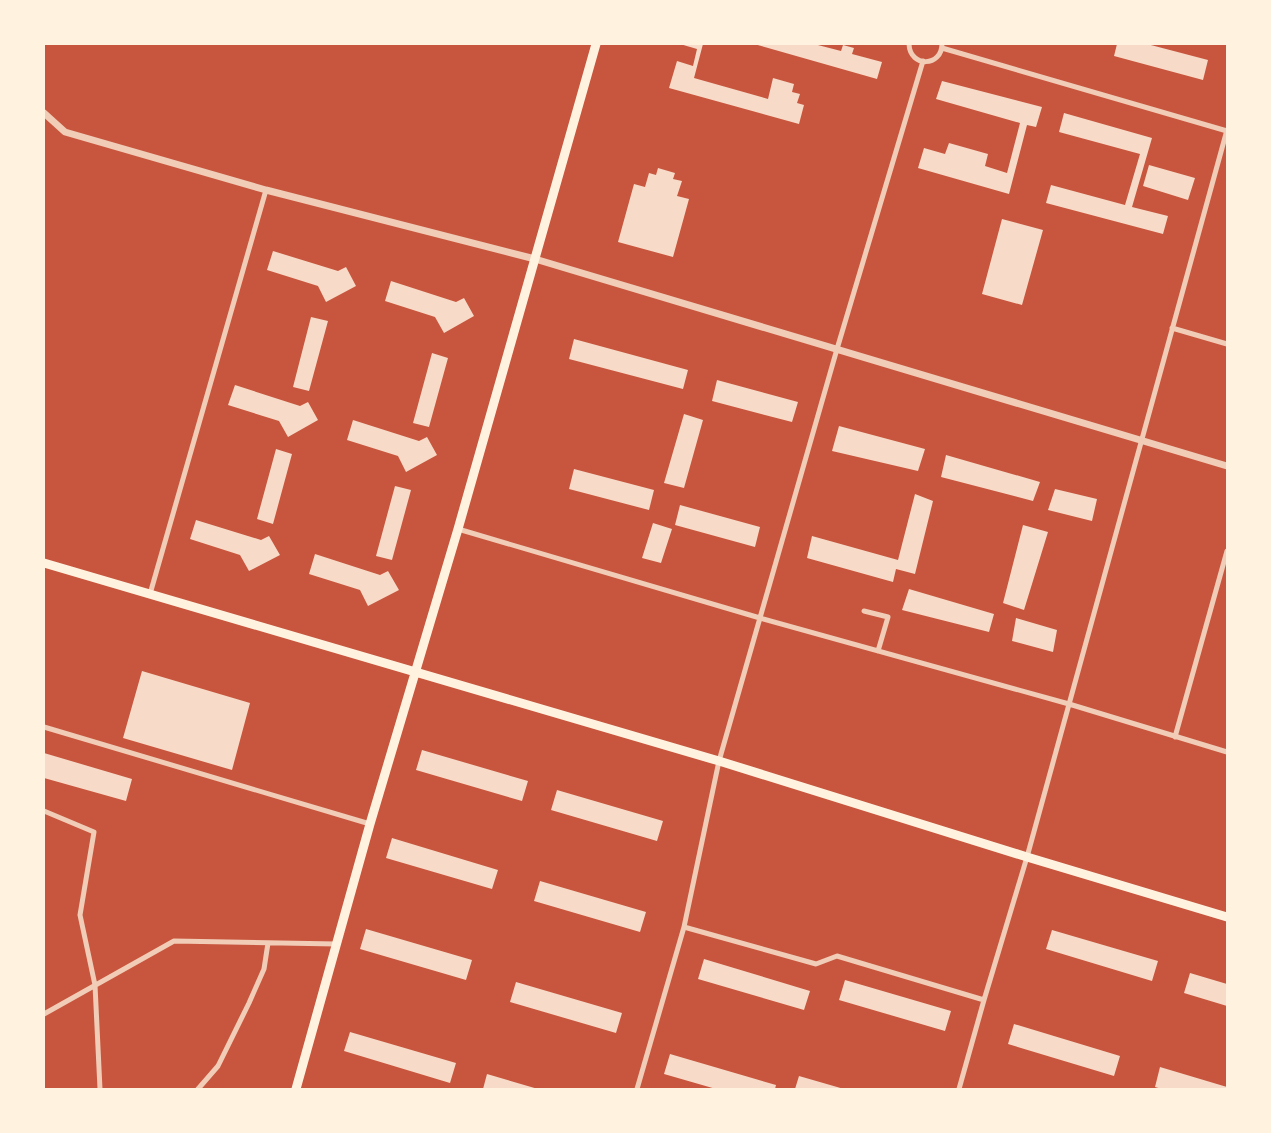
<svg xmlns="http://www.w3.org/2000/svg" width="1271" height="1133" viewBox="0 0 1271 1133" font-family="Karla,sans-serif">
<rect width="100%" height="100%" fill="#c8553d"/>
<path fill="#f7dbc8" d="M 680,44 L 703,44 L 694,78 L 768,99 L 773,78 L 794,84 L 792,92 L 800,94 L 797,103 L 804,105 L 799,124 L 669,88 L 677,61 L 693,66 L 697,49 Z
M 754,44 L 814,44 L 841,51 L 843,45 L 854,48 L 852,54 L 882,62 L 877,79 Z
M 1117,44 L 1147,44 L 1208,60 L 1203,80 L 1114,56 Z
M 942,81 L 1042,107 L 1036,127 L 1027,125 L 1009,194 L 918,168 L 924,148 L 945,154 L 949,143 L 988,154 L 985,166 L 1007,173 L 1020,123 L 936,99 Z
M 1064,113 L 1152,138 L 1132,207 L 1168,216 L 1163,234 L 1046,203 L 1051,185 L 1125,205 L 1140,154 L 1059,132 Z
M 1149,165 L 1195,178 L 1188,200 L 1143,186 Z
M 658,168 L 675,173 L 673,179 L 682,181 L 677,196 L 689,199 L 673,257 L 618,242 L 634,184 L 645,187 L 649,173 L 656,175 Z
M 1002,219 L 1043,230 L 1022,305 L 982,294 Z
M 273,251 L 338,271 L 346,267 L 356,286 L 326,302 L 318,286 L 267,270 Z
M 391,281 L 456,302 L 464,298 L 474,316 L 444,333 L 435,317 L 385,301 Z
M 311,317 L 328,321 L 309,391 L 293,387 Z
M 574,339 L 688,370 L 683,389 L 569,359 Z
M 432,353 L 448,358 L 429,427 L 413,423 Z
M 717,380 L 798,402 L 792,422 L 712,401 Z
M 235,385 L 300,406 L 308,402 L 318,420 L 288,437 L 279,421 L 228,405 Z
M 684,414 L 703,420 L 684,488 L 664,483 Z
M 353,420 L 419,441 L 427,437 L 437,455 L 406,472 L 398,456 L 347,440 Z
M 839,426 L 925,449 L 918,471 L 832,451 Z
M 276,449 L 292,454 L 273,524 L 257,519 Z
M 946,455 L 1040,482 L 1033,501 L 941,477 Z
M 574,469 L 654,490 L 649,510 L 569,489 Z
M 395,486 L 411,490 L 392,560 L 376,556 Z
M 1055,489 L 1097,499 L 1092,521 L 1048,510 Z
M 915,494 L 933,501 L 915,574 L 896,569 L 893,582 L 807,558 L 812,536 L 898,560 Z
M 680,505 L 760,527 L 755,547 L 675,525 Z
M 196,520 L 261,540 L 269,536 L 280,555 L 249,571 L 240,555 L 190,539 Z
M 653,523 L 672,529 L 661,563 L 642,558 Z
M 1023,525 L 1048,532 L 1024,610 L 1003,603 Z
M 315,554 L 380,575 L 388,571 L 399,590 L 368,606 L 360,590 L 309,574 Z
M 909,589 L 994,614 L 989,632 L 902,610 Z
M 1016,618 L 1057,630 L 1053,652 L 1012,641 Z
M 142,671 L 250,703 L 232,770 L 123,738 Z
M 422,750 L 528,781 L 522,801 L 416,770 Z
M 44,753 L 132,779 L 126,801 L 44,778 Z
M 557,790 L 663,821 L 657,841 L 551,810 Z
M 392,838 L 498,870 L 492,889 L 386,858 Z
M 540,881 L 646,912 L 640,932 L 534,901 Z
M 366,929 L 472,960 L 466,980 L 360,949 Z
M 1052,930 L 1158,961 L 1152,981 L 1046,949 Z
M 704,959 L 810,991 L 804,1010 L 698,979 Z
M 1190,973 L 1227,984 L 1227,1006 L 1184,993 Z
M 845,980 L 951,1011 L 945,1031 L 839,1000 Z
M 516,982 L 622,1013 L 616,1033 L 510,1002 Z
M 1014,1024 L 1120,1056 L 1114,1076 L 1008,1044 Z
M 350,1032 L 456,1063 L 450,1083 L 344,1051 Z
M 670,1054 L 776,1085 L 775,1089 L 716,1089 L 664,1074 Z
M 1160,1067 L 1227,1087 L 1227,1089 L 1162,1089 L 1155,1087 Z
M 487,1074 L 538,1089 L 483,1089 Z
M 799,1076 L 844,1089 L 795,1089 Z"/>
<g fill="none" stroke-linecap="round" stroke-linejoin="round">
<path stroke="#f1ccb7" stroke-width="5" d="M 909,44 C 910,68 942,67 942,44
M 942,48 L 1227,131
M 1172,328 L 1227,344
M 458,529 L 760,618 L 1069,704 L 1227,752
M 150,594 L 266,190
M 864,611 L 888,617 L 878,651
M 44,727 L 370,824
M 1175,737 L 1227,551
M 44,811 L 94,832 L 80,915 L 95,985 L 100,1089
M 684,927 L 816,964 L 837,956 L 984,1000
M 44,1014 L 174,941 L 336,944
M 198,1089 L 218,1066 L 249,1003 L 264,969 L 268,943
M 637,1089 L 684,927 L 719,761 L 837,349 L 923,61
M 959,1089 L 984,1000 L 1027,857 L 1227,130"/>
<path stroke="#f1ccb7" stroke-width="7" d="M 44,113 L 65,132 L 266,190 L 535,259 L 1227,466"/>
<path stroke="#fff3e0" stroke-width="9" d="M 44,563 L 719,761 L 1027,857 L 1227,917
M 296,1089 L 370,824 L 458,529 L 596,44"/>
</g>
<rect width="1271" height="1133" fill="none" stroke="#fff3e0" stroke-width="90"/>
</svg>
